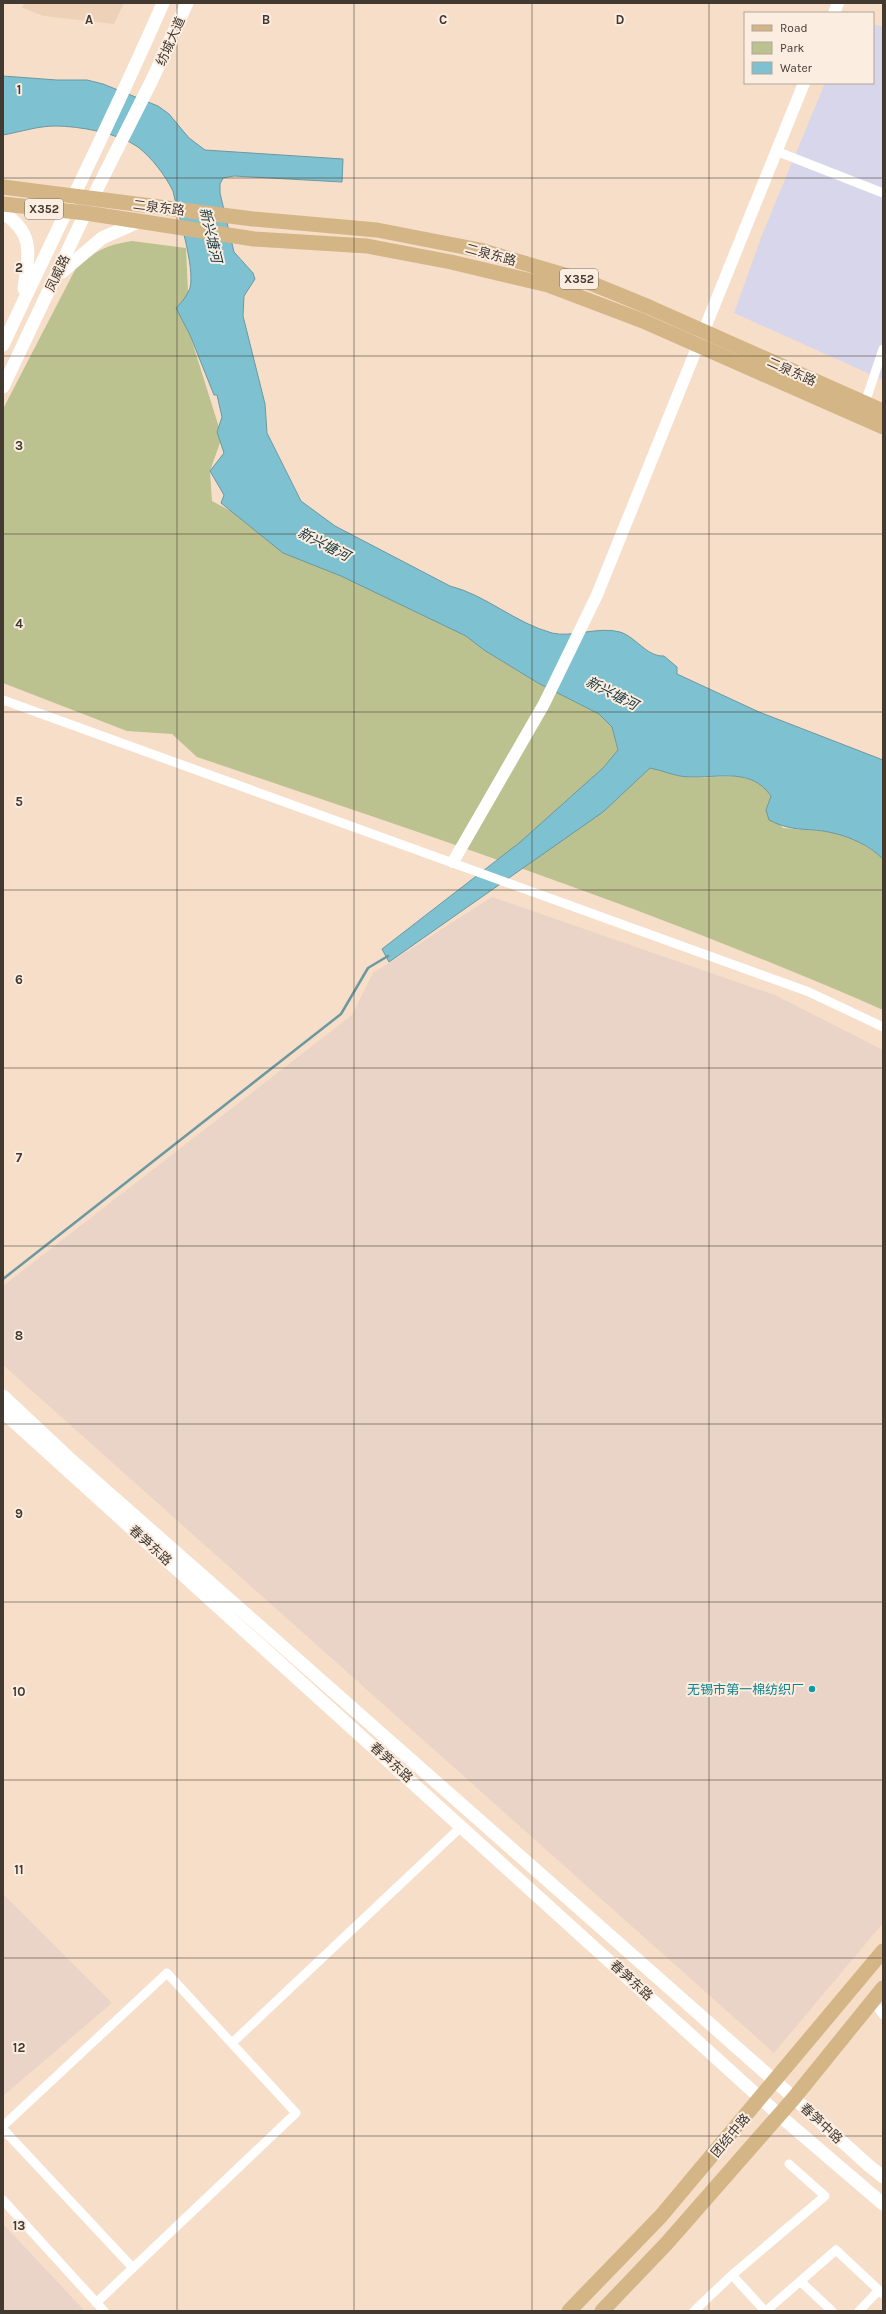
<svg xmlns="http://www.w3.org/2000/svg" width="886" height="2314" viewBox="0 0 886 2314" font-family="Karla,'Noto Sans SC',sans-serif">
<rect width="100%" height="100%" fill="#f6dec9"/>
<path fill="#d8d6eb" d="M 873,24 L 883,27 L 883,380 L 734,313 L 762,235 L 825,83 L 873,83 Z"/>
<path fill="#ead4c7" d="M 492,897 L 777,996 L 883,1050 L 883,1923 L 774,2053 L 3,1365 L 3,1286 L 352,1015 L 373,973 Z
M 3,1894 L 112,2003 L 3,2096 Z
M 3,2224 L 85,2311 L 3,2311 Z"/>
<path fill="#eed2b7" d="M 24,3 L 124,3 L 114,24 L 44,16 L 22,8 Z"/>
<path fill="#bcc28f" d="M 132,241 L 186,248 L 190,335 L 222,437 L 210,471 L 212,501 L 466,636 L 484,650 L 538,683 L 599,714 L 612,727 L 618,750 C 635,757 662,772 680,776 C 712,783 748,763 771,796 L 766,810 L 783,828 L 833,832 L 857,841 L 881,856 L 883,859 L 883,1010 C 660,912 428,835 197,757 L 172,734 L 127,731 L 3,683 L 3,409 L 76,268 C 96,251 105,245 132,241 Z"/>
<path fill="#7ec1d1" stroke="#6c98a1" d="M 3,76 L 57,80 L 87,80 L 103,84 L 158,106 L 169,114 L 189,138 L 205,150 L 343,159 L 342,182 L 234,176 L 223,178 L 220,184 L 220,193 L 234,252 L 253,273 L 255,279 L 244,296 L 243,316 L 265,404 L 267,433 L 301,501 L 335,526 L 450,586 C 486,595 515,623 552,633 C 571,638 599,626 620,632 C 636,637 647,657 664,656 L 677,667 L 677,674 L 759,712 L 883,760 L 883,859 C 870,846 851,837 833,833 C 809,827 794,833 769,820 L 766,810 L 771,796 C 749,764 712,781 680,776 C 670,774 660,770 650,768 L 603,812 L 389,962 L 382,949 L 519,843 L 603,768 L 618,750 L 612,727 L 599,714 L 538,683 L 484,650 L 466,636 L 341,576 L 283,553 L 221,503 L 224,495 L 210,471 L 224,453 L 217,432 L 222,417 L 217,395 L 214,395 L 190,335 L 176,308 C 182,302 187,296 190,288 C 195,265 178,215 173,191 C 165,175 152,158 138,147 C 118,133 79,126 55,126 C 38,126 20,132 3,135 Z"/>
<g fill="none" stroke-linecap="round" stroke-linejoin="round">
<path stroke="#6c98a1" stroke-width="2.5" d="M 3,1279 L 341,1014 L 368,968 L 388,956"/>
<path stroke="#fff" stroke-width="9" d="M 776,151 L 883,193
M 865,403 L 883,349
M 3,700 L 809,992 L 883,1027
M 873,2001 L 883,2015
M 232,2043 L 462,1826
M 3,2126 L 167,1973 L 296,2113 L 96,2303
M 3,2129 L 133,2268
M 3,2200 L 104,2311
M 732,2275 L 765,2311
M 800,2281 L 832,2311
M 694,2311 L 732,2275 L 825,2196 L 789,2164
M 766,2311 L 836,2250 L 883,2294
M 859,2311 L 879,2290"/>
<path stroke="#fff" stroke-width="12" d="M 834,13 L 838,3
M 453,862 L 544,704 L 597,595 L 804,83"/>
<path stroke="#fff" stroke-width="13" d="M 3,213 C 36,234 28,255 24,289
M 62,272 L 102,238 L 138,222
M 3,345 C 56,231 113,118 163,3
M 3,387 L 93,197 L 152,80 L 187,3
M 3,1396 L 68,1457 L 794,2098 L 868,2165 L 883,2177
M 3,1412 L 779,2115 L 883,2204"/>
<path stroke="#d4b585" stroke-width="15" d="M 3,187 L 253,219 L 377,230 L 480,250 L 588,282 L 649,307 L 883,411
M 3,204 L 86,213 L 254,239 L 367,246 L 451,262 L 548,285 L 643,321 L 883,427
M 569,2311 L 661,2216 L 883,1951
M 602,2311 L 667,2243 L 794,2098 L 883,1988"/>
</g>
<path fill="none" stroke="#423931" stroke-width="1" stroke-opacity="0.55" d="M 177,3 L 177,2311M 354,3 L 354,2311M 532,3 L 532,2311M 709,3 L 709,2311M 3,178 L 883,178M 3,356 L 883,356M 3,534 L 883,534M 3,712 L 883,712M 3,890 L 883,890M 3,1068 L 883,1068M 3,1246 L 883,1246M 3,1424 L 883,1424M 3,1602 L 883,1602M 3,1780 L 883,1780M 3,1958 L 883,1958M 3,2136 L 883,2136"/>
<circle fill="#0f9aa8" stroke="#fbede0" stroke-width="1.5" cx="812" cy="1689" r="4"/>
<g text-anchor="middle" stroke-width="4" stroke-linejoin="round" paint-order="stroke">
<g fill="#fbede0" stroke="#7a6f66" stroke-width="1">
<rect x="25" y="199" width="38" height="20" rx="3"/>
<rect x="560" y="269" width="38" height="20" rx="3"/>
</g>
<g font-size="12" font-weight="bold" fill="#423931">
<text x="44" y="213">X352</text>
<text x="579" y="283">X352</text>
</g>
<g font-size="13" fill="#423931" stroke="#fbede0">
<text transform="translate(170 41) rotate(-66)" y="5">纺城大道</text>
<text transform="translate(159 207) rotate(7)" y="5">二泉东路</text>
<text transform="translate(491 254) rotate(15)" y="5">二泉东路</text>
<text transform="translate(57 273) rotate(-65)" y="5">凤威路</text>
<text transform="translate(792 371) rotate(24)" y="5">二泉东路</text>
<text transform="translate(151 1545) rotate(42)" y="5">春笋东路</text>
<text transform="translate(392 1762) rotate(42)" y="5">春笋东路</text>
<text transform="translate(632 1980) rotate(42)" y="5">春笋东路</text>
<text transform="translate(822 2123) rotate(43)" y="5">春笋中路</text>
<text transform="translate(730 2135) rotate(-50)" y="5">团结中路</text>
</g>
<g font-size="13" fill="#0d838f" stroke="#fbede0" text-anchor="end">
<text x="804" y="1694">无锡市第一棉纺织厂</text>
</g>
<g font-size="14" font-style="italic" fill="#13353c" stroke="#fbede0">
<text transform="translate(211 235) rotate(77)" y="5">新兴塘河</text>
<text transform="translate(324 544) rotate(27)" y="5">新兴塘河</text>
<text transform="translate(612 693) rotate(27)" y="5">新兴塘河</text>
</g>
</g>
<g font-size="13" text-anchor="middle" font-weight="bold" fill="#423931" stroke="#fbede0" stroke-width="4" stroke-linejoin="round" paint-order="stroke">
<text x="89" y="24">A</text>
<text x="266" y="24">B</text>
<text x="443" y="24">C</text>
<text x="620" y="24">D</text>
<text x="19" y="94">1</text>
<text x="19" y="272">2</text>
<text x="19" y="450">3</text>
<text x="19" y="628">4</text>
<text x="19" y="806">5</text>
<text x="19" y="984">6</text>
<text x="19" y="1162">7</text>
<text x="19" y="1340">8</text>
<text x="19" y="1518">9</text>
<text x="19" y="1696">10</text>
<text x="19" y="1874">11</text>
<text x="19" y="2052">12</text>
<text x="19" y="2230">13</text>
</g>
<rect width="886" height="2314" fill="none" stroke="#423931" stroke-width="8"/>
<rect x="744" y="12" width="130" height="72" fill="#fbede0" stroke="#b1a59a"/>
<rect x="752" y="25" width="20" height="6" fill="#d4b585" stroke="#b1a59a"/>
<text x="780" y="32" font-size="12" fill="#423931">Road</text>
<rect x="752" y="42" width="20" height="12" fill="#bcc28f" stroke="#b1a59a"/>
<text x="780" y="52" font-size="12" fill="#423931">Park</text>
<rect x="752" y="62" width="20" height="12" fill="#7ec1d1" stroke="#b1a59a"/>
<text x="780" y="72" font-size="12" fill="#423931">Water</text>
</svg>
